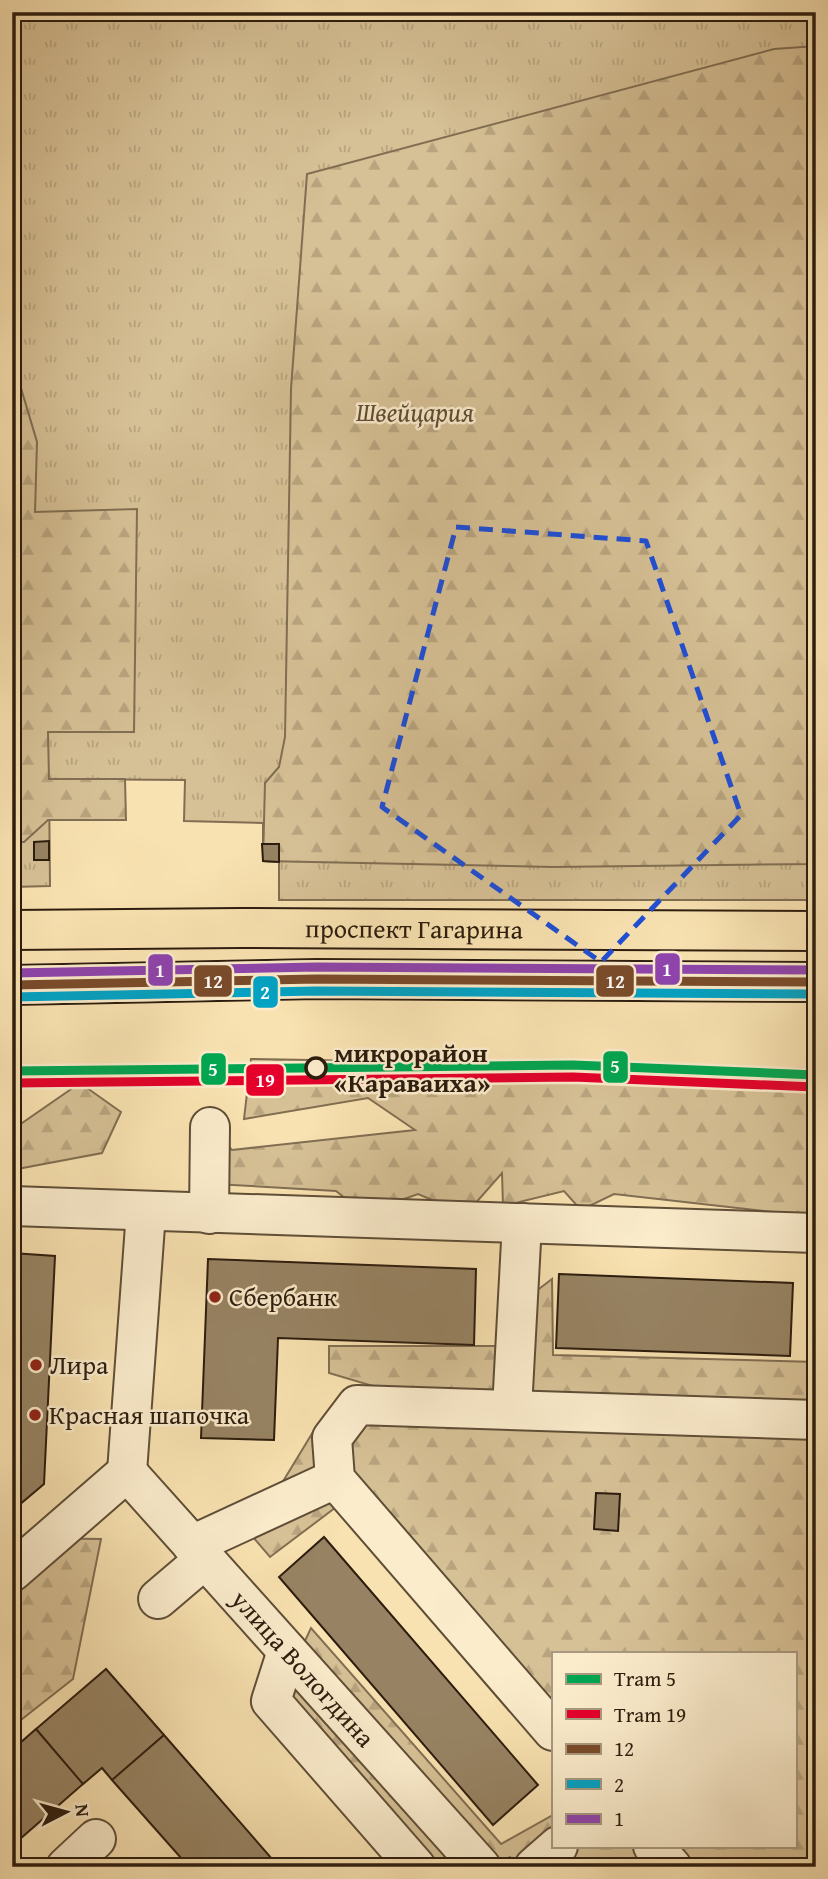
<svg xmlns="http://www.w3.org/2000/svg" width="828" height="1879" viewBox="0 0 828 1879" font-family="'Gentium Book Plus',serif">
<defs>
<pattern id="grass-tufts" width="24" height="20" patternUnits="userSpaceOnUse" patternTransform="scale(1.75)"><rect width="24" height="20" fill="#d6c095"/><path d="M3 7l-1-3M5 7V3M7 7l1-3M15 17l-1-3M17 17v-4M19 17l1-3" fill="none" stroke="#b8a47f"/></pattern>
<pattern id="forest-firs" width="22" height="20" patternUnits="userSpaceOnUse" patternTransform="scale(1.75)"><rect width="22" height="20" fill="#d6c095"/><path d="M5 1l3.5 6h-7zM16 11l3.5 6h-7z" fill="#b8a47f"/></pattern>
</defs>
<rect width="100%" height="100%" fill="#f9e2b1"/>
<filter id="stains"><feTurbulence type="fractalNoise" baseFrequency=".00286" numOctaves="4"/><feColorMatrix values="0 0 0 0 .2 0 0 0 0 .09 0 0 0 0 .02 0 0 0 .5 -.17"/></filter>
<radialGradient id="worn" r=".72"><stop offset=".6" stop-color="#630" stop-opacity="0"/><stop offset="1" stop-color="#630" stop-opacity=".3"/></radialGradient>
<path fill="url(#grass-tufts)" stroke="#816e52" stroke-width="2" d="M 12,12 L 816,12 L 816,900 L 279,900 L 279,862 L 263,861 L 263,823 L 184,821 L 185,780 L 49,779 L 50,886 L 12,887 Z"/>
<path fill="url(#forest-firs)" stroke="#816e52" stroke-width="2" d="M 816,46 L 816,864 L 553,867 L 263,861 L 265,783 L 279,767 L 285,737 L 291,389 L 307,174 L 774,49 Z
M 12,358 L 37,442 L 35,512 L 137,509 L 134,732 L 48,732 L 49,779 L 125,779 L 126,820 L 48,820 L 24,842 L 12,842 Z
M 251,1059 L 816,1069 L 816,1217 L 614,1194 L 581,1210 L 564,1191 L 503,1206 L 502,1173 L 466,1214 L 418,1194 L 364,1213 L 336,1191 L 215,1184 L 213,1129 L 232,1150 L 415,1130 L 368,1098 L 244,1119 Z
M 80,1083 L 121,1112 L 102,1153 L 12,1170 L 12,1130 Z
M 552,1279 L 553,1355 L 816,1362 L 816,1867 L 518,1867 L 510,1857 L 493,1867 L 403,1867 L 269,1717 L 311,1628 L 501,1844 L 553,1815 L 553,1846 L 795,1846 L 795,1653 L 553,1653 L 553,1714 L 356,1492 L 270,1557 L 228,1508 L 282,1483 L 313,1432 L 357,1427 L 380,1388 L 329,1373 L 329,1346 L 520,1346 L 531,1295 Z
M 26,1538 L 101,1539 L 73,1679 L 12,1727 L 12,1545 Z"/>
<path fill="#978363" stroke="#2c1c0e" stroke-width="2" d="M 49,841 L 49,860 L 34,860 L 34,842 Z
M 262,844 L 279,844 L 279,862 L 263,861 Z
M 12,1253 L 55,1256 L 44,1484 L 12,1511 Z
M 208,1259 L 476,1269 L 474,1345 L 278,1338 L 274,1440 L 201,1438 Z
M 559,1274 L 793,1283 L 790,1356 L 556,1348 Z
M 596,1493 L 620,1494 L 618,1531 L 594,1529 Z
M 324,1537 L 538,1785 L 493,1825 L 279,1577 Z
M 106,1669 L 164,1735 L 112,1780 L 102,1768 L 83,1784 L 36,1729 Z
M 36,1729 L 83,1784 L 12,1846 L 12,1750 Z
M 164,1735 L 279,1867 L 189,1867 L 112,1780 Z"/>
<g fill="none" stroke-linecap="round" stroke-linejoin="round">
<defs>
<g id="minor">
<path d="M 12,1206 L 816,1233"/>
<path d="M 209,1214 L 210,1127"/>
<path d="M 512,1409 L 522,1223"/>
<path id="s1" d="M 127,1472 L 481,1867"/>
<path d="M 127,1472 L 146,1212"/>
<path d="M 192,1545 L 335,1479"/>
<path d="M 12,1572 L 127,1472"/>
<path d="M 158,1599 L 205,1559"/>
<path d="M 287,1651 L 271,1701 L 416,1867"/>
<path d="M 553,1731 L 335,1479 L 332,1438 L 357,1405 L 816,1420"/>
<path d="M 653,1846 L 672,1867"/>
<path d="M 66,1867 L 96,1839"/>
<path d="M 534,1867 L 558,1846"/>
</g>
<g id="major">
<path id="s2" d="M 12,930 L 240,928 L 816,931"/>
<path d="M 12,985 L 317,979 L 816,982"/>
</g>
</defs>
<use href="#minor" stroke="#5f4e37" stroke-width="42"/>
<use href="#major" stroke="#2c1c0e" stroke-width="42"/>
<use href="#minor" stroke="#fbeccc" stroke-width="38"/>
<use href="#major" stroke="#f9e2b1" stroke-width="38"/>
<defs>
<path id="bus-1" d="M 12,985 L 317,979 L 816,982"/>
<path id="bus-2" d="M 12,997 L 317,991 L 816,994"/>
<path id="bus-3" d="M 12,973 L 317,967 L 816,970"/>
</defs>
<use href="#bus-1" stroke="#fbeccc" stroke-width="14"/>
<use href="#bus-2" stroke="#fbeccc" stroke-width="14"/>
<use href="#bus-3" stroke="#fbeccc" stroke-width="14"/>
<use href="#bus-1" stroke="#7a4b2a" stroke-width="9"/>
<use href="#bus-2" stroke="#02a2c4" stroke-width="9"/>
<use href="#bus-3" stroke="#8e44ad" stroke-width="9"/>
<defs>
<path id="tram-1" d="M 12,1071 L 573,1065 L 816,1075"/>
<path id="tram-2" d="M 12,1083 L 573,1077 L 815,1087"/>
</defs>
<use href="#tram-1" stroke="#fbeccc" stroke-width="14"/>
<use href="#tram-2" stroke="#fbeccc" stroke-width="14"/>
<use href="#tram-1" stroke="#00a651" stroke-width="9"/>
<use href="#tram-2" stroke="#e4002b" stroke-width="9"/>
</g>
<path fill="none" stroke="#1d4ed8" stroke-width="5" stroke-dasharray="14 9" stroke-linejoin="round" d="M 456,527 L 646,541 L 741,815 L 601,962 L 382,807 Z"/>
<circle fill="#fbeccc" stroke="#2c1c0e" stroke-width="3.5" cx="316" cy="1068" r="10"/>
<g fill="#8f2418" stroke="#fbeccc" stroke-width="2.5">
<circle cx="215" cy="1297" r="7"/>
<circle cx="36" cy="1365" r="7"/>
<circle cx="35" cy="1415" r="7"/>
</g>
<g text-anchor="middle" stroke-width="5" stroke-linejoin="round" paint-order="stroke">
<g font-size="26" font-style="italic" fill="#5f4d36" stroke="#fbeccc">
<text x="415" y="421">Швейцария</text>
</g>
<g font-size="26" fill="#2c1c0e" stroke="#fbeccc">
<text dy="9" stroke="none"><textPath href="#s2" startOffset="402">проспект Гагарина</textPath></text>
<text dy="9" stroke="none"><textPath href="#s1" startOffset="264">улица Вологдина</textPath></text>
</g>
<g font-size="26" font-weight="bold" fill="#2c1c0e" stroke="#fbeccc" text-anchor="start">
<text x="334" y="1062">микрорайон<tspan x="334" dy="30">«Караваиха»</tspan></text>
</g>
<g font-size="26" fill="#2c1c0e" stroke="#fbeccc" text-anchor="start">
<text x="229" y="1306">Сбербанк</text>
<text x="50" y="1374">Лира</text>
<text x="49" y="1424">Красная шапочка</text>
</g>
</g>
<g stroke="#fbeccc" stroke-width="2.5">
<rect x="654" y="952" width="27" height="34" rx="7" fill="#8e44ad"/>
<rect x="147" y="953" width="27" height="34" rx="7" fill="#8e44ad"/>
<rect x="595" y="964" width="40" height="34" rx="7" fill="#7a4b2a"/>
<rect x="193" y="964" width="40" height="34" rx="7" fill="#7a4b2a"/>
<rect x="252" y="975" width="27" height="34" rx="7" fill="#02a2c4"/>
<rect x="602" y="1050" width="27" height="34" rx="7" fill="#00a651"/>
<rect x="200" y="1052" width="27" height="34" rx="7" fill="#00a651"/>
<rect x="245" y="1063" width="40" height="34" rx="7" fill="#e4002b"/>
</g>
<g font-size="19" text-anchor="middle" font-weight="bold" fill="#fff">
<text x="667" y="976">1</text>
<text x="160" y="977">1</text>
<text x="615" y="988">12</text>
<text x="213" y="988">12</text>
<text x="265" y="999">2</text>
<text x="615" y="1073">5</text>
<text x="213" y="1076">5</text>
<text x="265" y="1087">19</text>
</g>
<rect width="828" height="1879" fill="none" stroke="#f9e2b1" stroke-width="42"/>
<rect x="14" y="14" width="800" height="1851" fill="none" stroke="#2c1c0e" stroke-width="3.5"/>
<rect x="21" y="21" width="786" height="1837" fill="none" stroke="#2c1c0e" stroke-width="2"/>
<rect x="552" y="1652" width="245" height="196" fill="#fbeccc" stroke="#a89980" stroke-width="2"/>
<rect x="566" y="1674" width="35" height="10" fill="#00a651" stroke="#a89980" stroke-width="2"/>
<text x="614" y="1686" font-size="21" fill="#2c1c0e">Tram 5</text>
<rect x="566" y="1709" width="35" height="10" fill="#e4002b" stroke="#a89980" stroke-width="2"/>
<text x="614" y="1722" font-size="21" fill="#2c1c0e">Tram 19</text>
<rect x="566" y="1744" width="35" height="10" fill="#7a4b2a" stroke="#a89980" stroke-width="2"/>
<text x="614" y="1756" font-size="21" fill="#2c1c0e">12</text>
<rect x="566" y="1779" width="35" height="10" fill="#02a2c4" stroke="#a89980" stroke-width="2"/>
<text x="614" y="1792" font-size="21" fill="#2c1c0e">2</text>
<rect x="566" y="1814" width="35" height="10" fill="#8e44ad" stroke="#a89980" stroke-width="2"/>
<text x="614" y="1826" font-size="21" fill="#2c1c0e">1</text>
<g transform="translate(66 1812) rotate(84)" stroke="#fbeccc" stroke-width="5" paint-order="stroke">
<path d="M0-5L12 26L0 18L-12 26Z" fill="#2c1c0e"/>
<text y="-10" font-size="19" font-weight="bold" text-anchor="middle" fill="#2c1c0e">N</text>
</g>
<rect width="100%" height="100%" filter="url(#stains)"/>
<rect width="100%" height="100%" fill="url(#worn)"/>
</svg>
